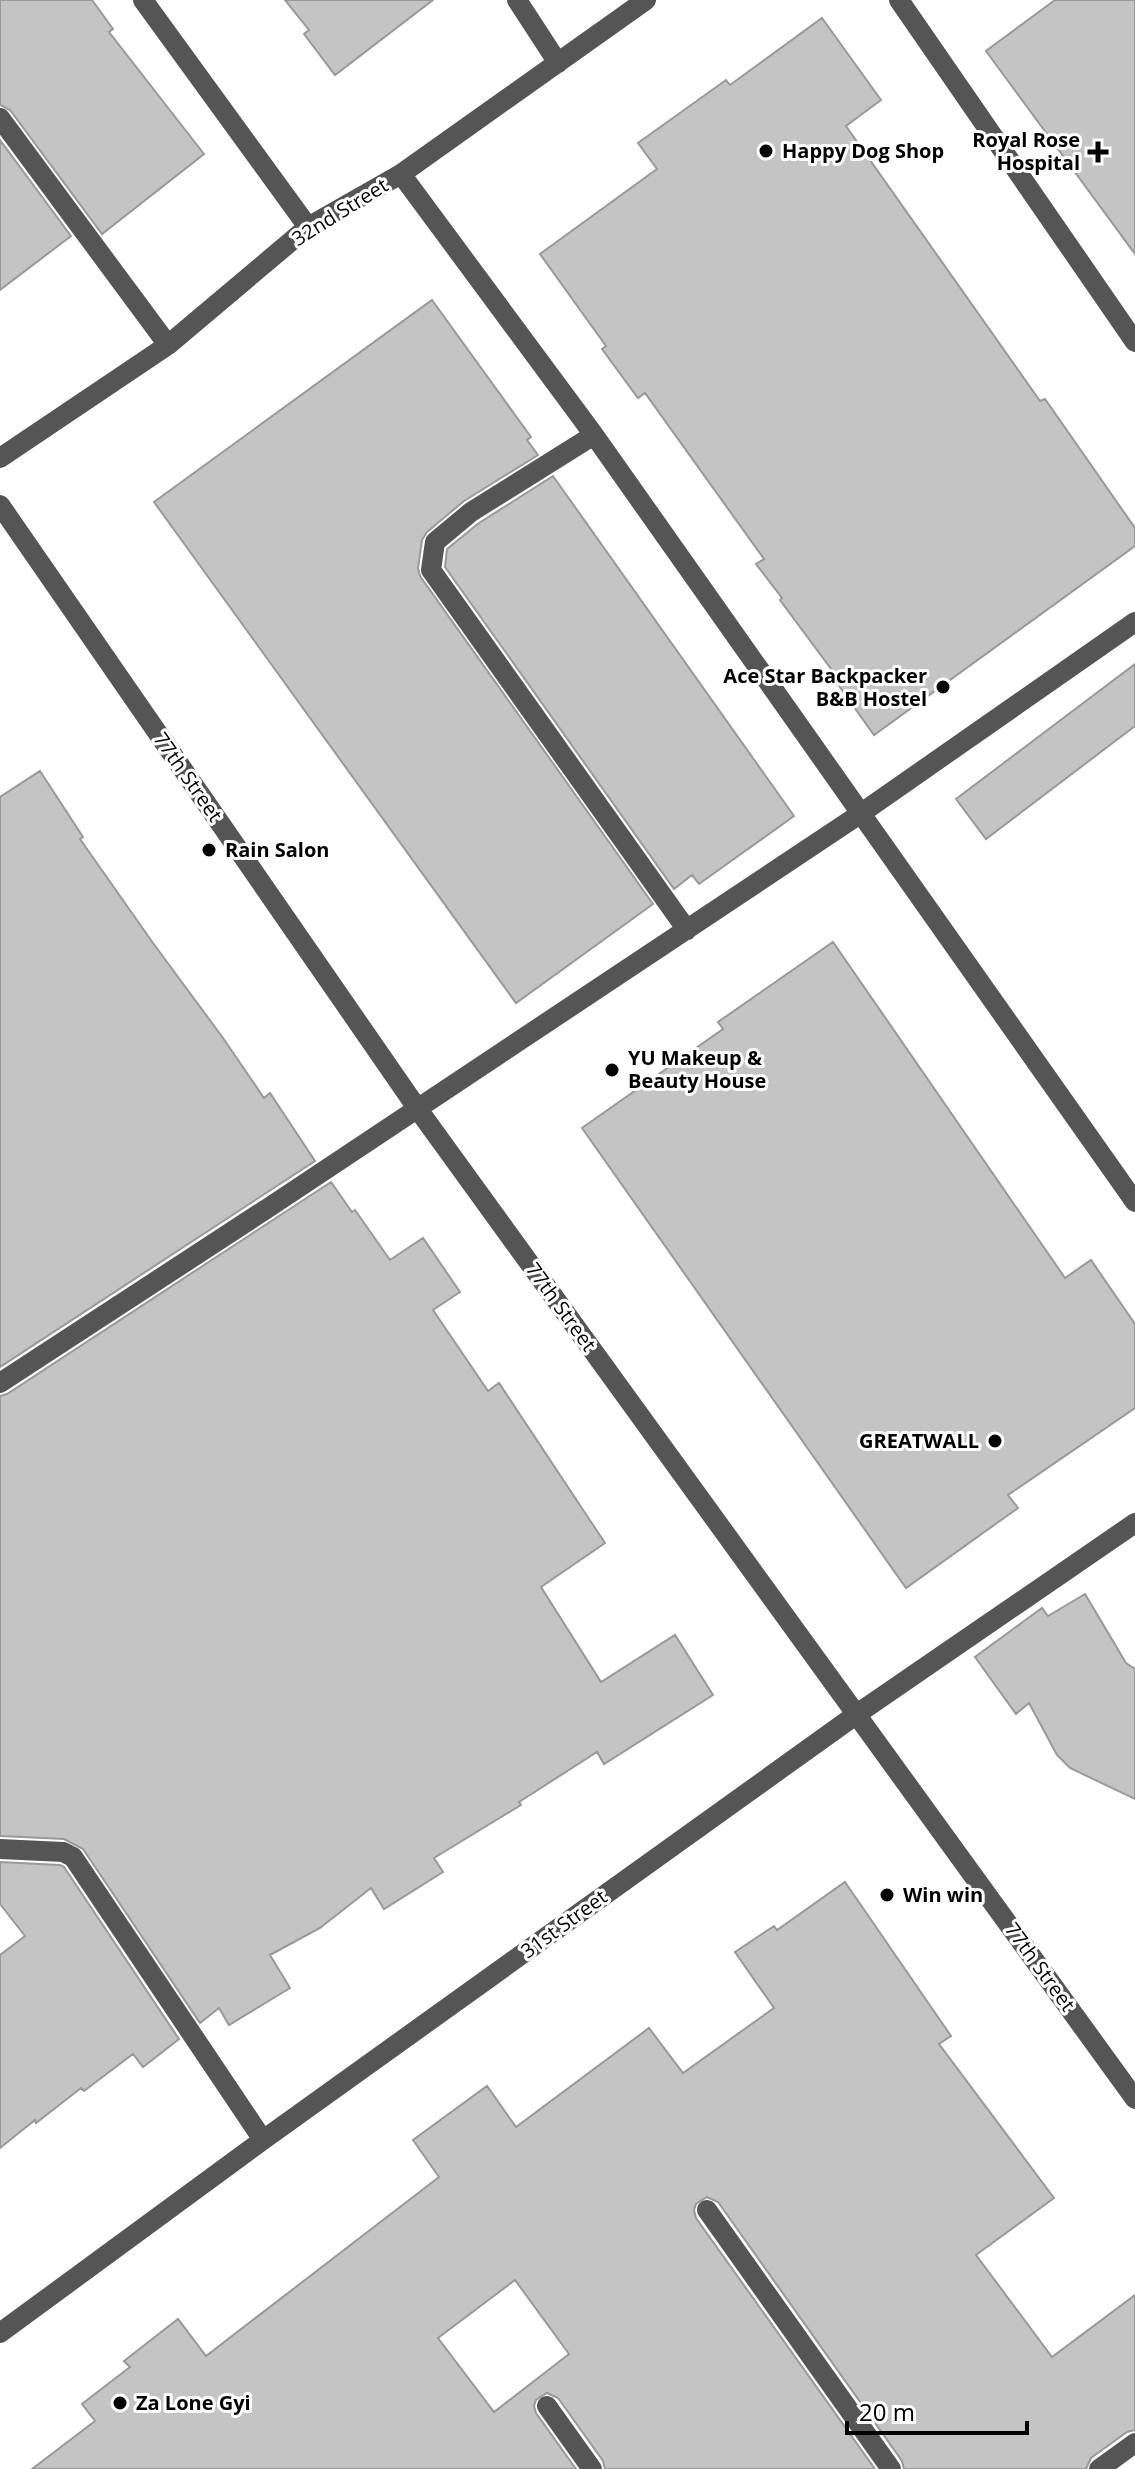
<svg xmlns="http://www.w3.org/2000/svg" width="1135" height="2469" viewBox="0 0 1135 2469" font-family="'Open Sans',sans-serif">
<rect width="100%" height="100%" fill="#fff"/>
<path fill="#c4c4c4" stroke="#999" stroke-width="2" fill-rule="evenodd" d="M 0,0 L 92,0 L 113,29 L 109,32 L 204,154 L 102,234 L 10,110 L 0,105 Z
M 285,0 L 433,0 L 335,75 L 304,34 L 309,30 Z
M 1055,0 L 1135,0 L 1135,254 L 986,51 Z
M 822,18 L 881,100 L 846,126 L 1040,401 L 1045,399 L 1135,528 L 1135,546 L 874,735 L 837,683 L 840,681 L 780,600 L 782,598 L 756,564 L 764,559 L 645,393 L 638,398 L 602,349 L 606,346 L 540,254 L 657,169 L 638,143 L 726,80 L 730,85 Z
M 0,140 L 71,236 L 0,290 Z
M 432,300 L 531,437 L 527,440 L 538,455 L 464,501 L 427,532 L 422,540 L 418,568 L 420,576 L 653,904 L 516,1003 L 154,502 Z
M 553,476 L 794,816 L 699,884 L 692,875 L 674,889 L 445,567 L 447,549 L 479,523 Z
M 1135,664 L 1135,726 L 986,839 L 956,799 Z
M 40,771 L 83,837 L 80,839 L 153,943 L 223,1038 L 264,1098 L 270,1093 L 315,1161 L 0,1367 L 0,797 Z
M 833,942 L 1065,1278 L 1091,1260 L 1135,1324 L 1135,1408 L 1008,1495 L 1018,1508 L 906,1588 L 582,1128 L 723,1029 L 718,1022 Z
M 331,1182 L 352,1212 L 355,1210 L 390,1260 L 423,1238 L 460,1292 L 433,1310 L 488,1391 L 499,1383 L 605,1543 L 541,1587 L 601,1682 L 675,1635 L 713,1695 L 604,1764 L 597,1752 L 519,1802 L 521,1805 L 434,1858 L 443,1872 L 384,1909 L 371,1888 L 320,1928 L 270,1955 L 290,1988 L 229,2025 L 219,2008 L 200,2023 L 83,1849 L 64,1839 L 0,1836 L 0,1396 L 7,1394 Z
M 1085,1594 L 1126,1663 L 1135,1669 L 1135,1799 L 1070,1768 L 1057,1755 L 1029,1703 L 1016,1714 L 975,1657 L 1042,1608 L 1048,1616 Z
M 0,1862 L 60,1865 L 64,1867 L 179,2039 L 143,2067 L 133,2054 L 84,2091 L 81,2088 L 36,2123 L 35,2120 L 0,2148 L 0,1955 L 25,1936 L 0,1904 Z
M 845,1882 L 951,2036 L 939,2044 L 1054,2198 L 976,2255 L 1052,2357 L 1135,2295 L 1135,2430 L 1127,2432 L 1091,2458 L 1086,2469 L 904,2469 L 902,2461 L 718,2202 L 707,2197 L 696,2204 L 694,2210 L 696,2218 L 875,2469 L 605,2469 L 603,2461 L 558,2398 L 547,2393 L 536,2400 L 534,2406 L 536,2413 L 576,2469 L 32,2469 L 95,2421 L 82,2404 L 130,2367 L 124,2361 L 178,2319 L 206,2356 L 439,2177 L 413,2140 L 487,2086 L 516,2127 L 649,2028 L 683,2073 L 774,2008 L 735,1952 L 774,1926 L 777,1930 ZM 515,2280 L 569,2354 L 494,2412 L 438,2338 Z"/>
<g fill="none" stroke-linecap="round" stroke-linejoin="round">
<path stroke="#555" stroke-width="20" d="M 143,0 L 308,227
M 517,0 L 558,63
M 899,0 L 1135,342
M 0,118 L 168,345
M 401,174 L 594,435 L 1135,1202
M 594,435 L 471,512 L 435,542 L 431,570 L 687,930
M 0,458 L 168,345 L 308,227 L 401,174 L 646,0
M 0,505 L 417,1108 L 1135,2099
M 0,1383 L 271,1206 L 860,814 L 1135,622
M 0,1849 L 63,1852 L 73,1857 L 263,2140
M 707,2210 L 891,2469
M 0,2333 L 263,2140 L 857,1714 L 1135,1523
M 547,2406 L 592,2469
M 1099,2469 L 1135,2443"/>
</g>
<g fill="#000" stroke="#fff" stroke-width="3">
<circle cx="766" cy="151" r="8"/>
<path d="M1094 140h8v8h8v8h-8v8h-8v-8h-8v-8h8z"/>
<circle cx="943" cy="687" r="8"/>
<circle cx="209" cy="850" r="8"/>
<circle cx="612" cy="1070" r="8"/>
<circle cx="995" cy="1441" r="8"/>
<circle cx="887" cy="1895" r="8"/>
<circle cx="120" cy="2403" r="8"/>
</g>
<g text-anchor="middle" stroke-width="6" stroke-linejoin="round" paint-order="stroke">
<g font-size="20" font-weight="bold" fill="#000" stroke="#fff" text-anchor="start">
<text x="1080" y="147" text-anchor="end">Royal Rose<tspan x="1080" dy="23">Hospital</tspan></text>
<text x="782" y="158">Happy Dog Shop</text>
<text x="927" y="683" text-anchor="end">Ace Star Backpacker<tspan x="927" dy="23">B&amp;B Hostel</tspan></text>
<text x="225" y="857">Rain Salon</text>
<text x="628" y="1065">YU Makeup &amp;<tspan x="628" dy="23">Beauty House</tspan></text>
<text x="979" y="1448" text-anchor="end">GREATWALL</text>
<text x="903" y="1902">Win win</text>
<text x="136" y="2410">Za Lone Gyi</text>
</g>
<g font-size="20" fill="#000" stroke="#fff">
<text transform="translate(340 212) rotate(-32)" y="7">32nd Street</text>
<text transform="translate(188 777) rotate(55)" y="7">77th Street</text>
<text transform="translate(561 1307) rotate(54)" y="7">77th Street</text>
<text transform="translate(564 1924) rotate(-36)" y="7">31st Street</text>
<text transform="translate(1040 1967) rotate(54)" y="7">77th Street</text>
</g>
</g>
<path d="M847 2421v12h180v-12" fill="none" stroke="#000000" stroke-width="4"/>
<text x="859" y="2421" font-size="24" fill="#000000" stroke="#ffffff" stroke-width="6" paint-order="stroke">20 m</text>
</svg>
